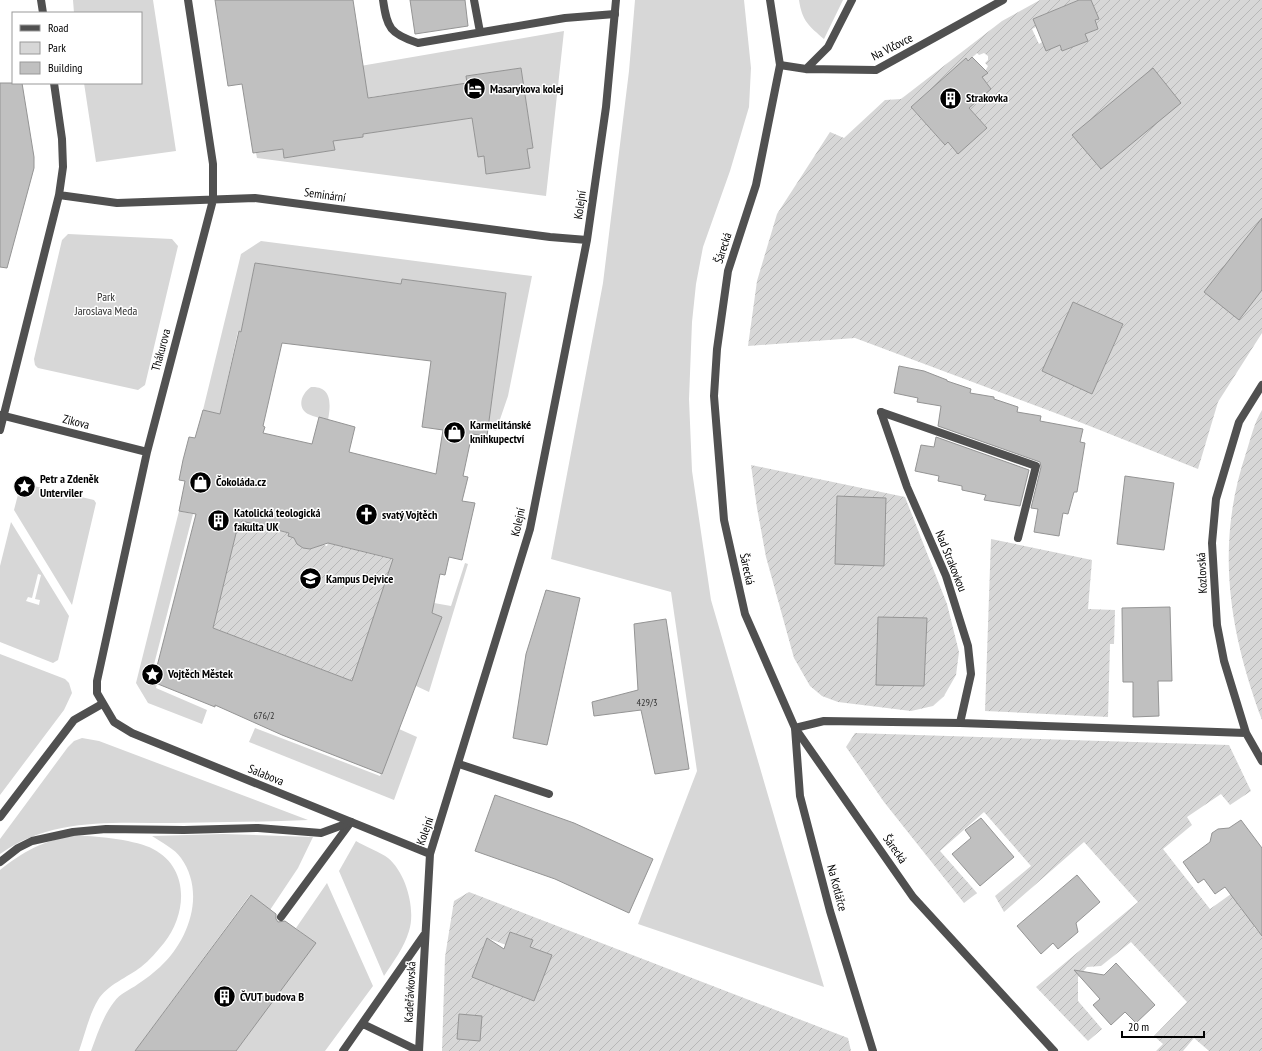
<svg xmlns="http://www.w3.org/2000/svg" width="1262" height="1051" viewBox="0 0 1262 1051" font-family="'PT Sans Narrow',sans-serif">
<defs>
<pattern id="garden-furrows" width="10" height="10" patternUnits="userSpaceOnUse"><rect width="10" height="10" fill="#d7d7d7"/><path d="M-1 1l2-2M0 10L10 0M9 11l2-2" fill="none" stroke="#b7b7b7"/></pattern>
</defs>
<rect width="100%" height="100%" fill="#fff"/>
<path fill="#d7d7d7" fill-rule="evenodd" d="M 73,0 L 153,0 L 176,151 L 96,162 L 84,83 L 141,83 L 141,13 L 74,13 Z
M 635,0 L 744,0 L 751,68 L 749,107 L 730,171 L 703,247 L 696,284 L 692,322 L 689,399 L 692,471 L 711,600 L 824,987 L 638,924 L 697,771 L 671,592 L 551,559 L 603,283 L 629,71 Z
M 799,0 L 843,0 L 824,39 C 809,26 802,21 799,0 Z
M 564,31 L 546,196 L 257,158 L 256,153 L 283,149 L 284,158 L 335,150 L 333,141 L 363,137 L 363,134 L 472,118 L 478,156 L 484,156 L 487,174 L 530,168 L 527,149 L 533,148 L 521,68 L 466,76 L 467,83 L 358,99 L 343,69 Z
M 68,234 L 172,239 L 178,246 L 145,385 L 138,390 L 38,368 L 35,365 L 34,359 L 62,240 Z
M 261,241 L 532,276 L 508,396 L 496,431 L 488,428 L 506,293 L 402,279 L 401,284 L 255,263 L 241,332 L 238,331 L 220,414 L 203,410 L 241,254 Z
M 311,387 C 332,386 331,404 328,420 C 322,418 314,417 308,414 C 296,407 302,393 311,387 Z
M 21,483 L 94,500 L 96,503 L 72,605 L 14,510 Z
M 179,511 L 193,514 L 151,676 L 154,678 L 153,682 L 157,684 L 156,688 L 207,710 L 202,724 L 148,703 L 136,683 Z
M 11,522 L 69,616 L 58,660 L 53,663 L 0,642 L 0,566 ZM 38,574 L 41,575 L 35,599 L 40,600 L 39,605 L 26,601 L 28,597 L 32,598 Z
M 465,563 L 468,564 L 429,692 L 414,685 L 442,617 L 432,613 L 434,603 L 451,606 Z
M 0,654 L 65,679 L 69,683 L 72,693 L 64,710 L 0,795 Z
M 255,728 L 380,776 L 399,729 L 417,737 L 394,800 L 249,742 Z
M 82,738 L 99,741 L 308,820 C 264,822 219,822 174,823 C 114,823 51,817 0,854 L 0,839 L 68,747 L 74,741 Z
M 223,834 L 313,837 L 298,868 L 270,910 L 250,895 L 135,1051 L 91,1051 C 97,1035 103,1016 114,1002 C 120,993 130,990 138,984 C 146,979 153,973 160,967 C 189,940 206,893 181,858 C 175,849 161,842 152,836 Z
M 73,836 C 92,835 136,840 153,849 C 190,868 187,914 164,943 C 157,951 150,960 141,967 C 128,977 107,985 98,1000 C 89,1015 85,1034 79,1051 L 0,1051 L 0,870 C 24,851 42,841 73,836 Z
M 356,841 C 364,846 382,853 388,858 C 406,873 416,909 409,931 C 404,948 393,962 384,976 L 339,871 Z
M 327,883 L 373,986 L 325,1051 L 236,1051 L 315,943 L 296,928 Z"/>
<path fill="url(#garden-furrows)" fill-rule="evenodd" d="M 1040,0 L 1079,0 L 1033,19 L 1036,27 L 1032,29 L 1039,44 L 1042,42 L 1046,50 L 1060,45 L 1062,51 L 1087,41 L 1085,34 L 1098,29 L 1095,20 L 1098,19 L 1086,0 L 1262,0 L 1262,333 L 1218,402 L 1198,469 L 1082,423 L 855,338 L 748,346 L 757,281 L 777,214 L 830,132 L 844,138 L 885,100 L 901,99 L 1002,21 ZM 977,53 L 979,55 L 984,53 L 988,56 L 988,60 L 985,63 L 988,66 L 982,77 L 991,89 L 969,108 L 987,128 L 958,153 L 948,142 L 945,145 L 911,107 L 966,59 L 968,61 ZM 1073,302 L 1123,325 L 1092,394 L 1042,371 Z
M 1262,410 L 1262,720 C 1229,631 1215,545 1246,453 C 1251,438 1254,423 1262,410 Z
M 751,465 L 905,497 L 947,604 L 959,652 L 956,675 L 944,696 L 933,706 L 911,711 L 838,702 L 822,696 L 810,686 L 794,658 L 766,557 L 757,508 Z
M 266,501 L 260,526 L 289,533 L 288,536 L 294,538 C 299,549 311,552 321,544 L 327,546 L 328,543 L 414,565 L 352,681 L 213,628 L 238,525 L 241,525 L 245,505 Z
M 991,539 L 1092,560 L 1088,609 L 1115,610 L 1114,644 L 1110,644 L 1108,717 L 985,711 Z
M 855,733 L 1229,745 L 1251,791 L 1230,805 L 1221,794 L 1187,817 L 1192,825 L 1163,849 L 1210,909 L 1231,894 L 1241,909 L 1262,919 L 1254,927 L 1262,935 L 1262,1051 L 1209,1051 L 1194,1038 L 1183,1051 L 1156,1051 L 1163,1044 L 1154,1036 L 1187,1002 L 1131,942 L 1101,966 L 1087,967 L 1078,977 L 1078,1001 L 1102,1029 L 1088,1041 L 1036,987 L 1138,902 L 1084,842 L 1004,912 L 995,896 L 1031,866 L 984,812 L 940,851 L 977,893 L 964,903 L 884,802 L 846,747 Z
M 469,892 L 848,1038 L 851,1051 L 442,1051 L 445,957 L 454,901 ZM 511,932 L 533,940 L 530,947 L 551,955 L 534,1001 L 473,977 L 487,938 L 506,945 ZM 459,1014 L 481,1016 L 480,1041 L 457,1039 Z"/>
<path fill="#c0c0c0" stroke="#949494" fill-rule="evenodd" d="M 215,0 L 353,0 L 368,98 L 467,83 L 466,76 L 521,68 L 533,148 L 527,149 L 530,168 L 486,174 L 484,156 L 478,157 L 472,118 L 363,134 L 363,137 L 333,141 L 335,150 L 284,158 L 283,149 L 253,153 L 242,84 L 228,86 Z
M 410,0 L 465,0 L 468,26 L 415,34 Z
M 1079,0 L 1091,0 L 1099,19 L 1095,20 L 1098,29 L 1085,34 L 1088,41 L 1062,51 L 1060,45 L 1046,51 L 1033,19 Z
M 972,57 L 988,73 L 982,77 L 991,89 L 969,108 L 987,128 L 958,154 L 948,142 L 945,145 L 911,107 L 966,58 L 968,61 Z
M 1153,68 L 1181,103 L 1101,169 L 1072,135 Z
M 0,83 L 22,83 L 34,157 L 34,168 L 7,268 L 0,267 Z
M 1262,218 L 1262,290 L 1239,320 L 1204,292 Z
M 255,263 L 401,284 L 402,279 L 506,293 L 487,436 L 472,434 L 463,476 L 468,477 L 462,501 L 475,503 L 462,560 L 449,557 L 445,575 L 440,574 L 432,613 L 442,617 L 382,774 L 282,735 L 215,705 L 215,707 L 153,682 L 196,514 L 179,511 L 185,481 L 179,480 L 183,460 L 189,437 L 195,438 L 203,410 L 220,414 L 239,331 L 241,332 ZM 282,343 L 431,361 L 422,427 L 443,430 L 436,474 L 349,452 L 355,427 L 319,417 L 312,444 L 263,433 L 265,427 L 263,426 ZM 242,521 L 289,533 L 288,536 L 294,538 L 297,544 L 303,548 L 310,549 L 328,543 L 393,559 L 352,681 L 213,628 L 238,525 L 241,525 Z
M 1073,302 L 1123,324 L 1092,394 L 1042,371 Z
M 899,366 L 924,371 L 947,380 L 947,381 L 971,389 L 970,393 L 994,397 L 994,399 L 1018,407 L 1017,412 L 1041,416 L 1040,421 L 1083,429 L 1080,442 L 1085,443 L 1077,492 L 1074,492 L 1068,514 L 1063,513 L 1059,536 L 1034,532 L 1038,509 L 1031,508 L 1041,467 L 1040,462 L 938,426 L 941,406 L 917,402 L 918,398 L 894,393 Z
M 936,437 L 1029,470 L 1020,506 L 984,500 L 986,495 L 962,490 L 962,486 L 938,481 L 939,476 L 915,471 L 921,445 L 934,447 Z
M 1125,476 L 1174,483 L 1164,550 L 1117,544 Z
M 837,496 L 886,498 L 884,566 L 835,564 Z
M 546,590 L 580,598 L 547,745 L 513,738 L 526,654 Z
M 1170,607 L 1172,681 L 1158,681 L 1159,716 L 1133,717 L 1133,682 L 1123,682 L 1122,608 Z
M 878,617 L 927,618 L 924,686 L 876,685 Z
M 666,619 L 689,769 L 655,774 L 641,710 L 594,716 L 592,702 L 638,690 L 634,624 Z
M 495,795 L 574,823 L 653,859 L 629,913 L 555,879 L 475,851 Z
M 981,818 L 1014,857 L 980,886 L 952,854 L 971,838 L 965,830 Z
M 1241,820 L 1262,848 L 1262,936 L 1225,887 L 1215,894 L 1204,879 L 1198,883 L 1183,862 L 1210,842 L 1212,833 L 1218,829 L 1229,828 Z
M 1077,875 L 1100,902 L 1076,923 L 1078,932 L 1058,949 L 1053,943 L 1041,954 L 1017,926 Z
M 251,895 L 276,914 L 276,919 L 278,922 L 285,921 L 316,943 L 236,1051 L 135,1051 Z
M 510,932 L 533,940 L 530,947 L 552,955 L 534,1001 L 472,977 L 487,938 L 504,949 Z
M 1116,963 L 1155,1005 L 1136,1023 L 1125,1012 L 1111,1025 L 1093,1005 L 1100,999 L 1074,970 L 1104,975 Z
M 459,1014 L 482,1016 L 480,1041 L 457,1039 Z"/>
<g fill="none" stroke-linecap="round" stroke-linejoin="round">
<path stroke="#505050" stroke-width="8" d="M 383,0 C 387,28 390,34 418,43 L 565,18 L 615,14
M 474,0 L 480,32
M 881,412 L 1036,466 L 1018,538
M 459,764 L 549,794
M 281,917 L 351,822"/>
<path stroke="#505050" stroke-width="8" d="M 0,817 L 74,720 L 102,704
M 0,862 L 18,848 L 32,841 L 73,832 L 106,829 L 184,830 L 258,828 L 321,833 L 351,822"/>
<path stroke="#505050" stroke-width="8" d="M 41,0 L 43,13
M 188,0 L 213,164 L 213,200 L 147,452 L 97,681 L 97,693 L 114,722 L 132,733 L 430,854
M 780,65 L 806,69 L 876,70 L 1003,0
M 806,69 L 828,47 L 852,0
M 59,195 L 117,203 L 255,198 L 550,237 L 587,240
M 1262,385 L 1239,422 L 1216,499 L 1212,543 L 1217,625 L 1224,661 L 1246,733 L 1262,761
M 881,412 L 907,487 L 946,576 L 968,646 L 971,674 L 960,723
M 0,415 L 147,452
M 0,430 L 59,195 L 63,167 L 62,139 L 54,83
M 363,1024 L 419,1051
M 343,1051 L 424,935
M 419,1051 L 430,854 L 530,529 L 587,240 L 606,107 L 616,0
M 873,1051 L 830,911 L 800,796 L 795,728 L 824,721 L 960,723 L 1246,733"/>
<path stroke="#505050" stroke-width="8" d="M 770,0 L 780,65 L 756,185 L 728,271 L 717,349 L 714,396 L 724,520 L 745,614 L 795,728 L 913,897 L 1054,1051"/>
</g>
<defs>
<symbol id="hotel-disc" viewBox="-11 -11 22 22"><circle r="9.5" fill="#000" stroke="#fff"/><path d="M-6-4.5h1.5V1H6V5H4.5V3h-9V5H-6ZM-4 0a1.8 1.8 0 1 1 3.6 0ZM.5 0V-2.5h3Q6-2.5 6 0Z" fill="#fff"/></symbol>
<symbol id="building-disc" viewBox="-11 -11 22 22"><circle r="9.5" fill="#000" stroke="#fff"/><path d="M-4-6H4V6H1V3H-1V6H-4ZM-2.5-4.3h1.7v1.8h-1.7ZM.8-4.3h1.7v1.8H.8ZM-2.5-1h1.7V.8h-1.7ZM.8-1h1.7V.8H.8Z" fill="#fff"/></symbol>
<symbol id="shop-disc" viewBox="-11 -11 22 22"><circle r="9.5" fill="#000" stroke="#fff"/><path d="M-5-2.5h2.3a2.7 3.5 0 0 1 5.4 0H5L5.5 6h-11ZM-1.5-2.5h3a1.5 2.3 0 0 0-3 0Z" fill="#fff"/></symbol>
<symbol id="sight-disc" viewBox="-11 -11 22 22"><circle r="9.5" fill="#000" stroke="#fff"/><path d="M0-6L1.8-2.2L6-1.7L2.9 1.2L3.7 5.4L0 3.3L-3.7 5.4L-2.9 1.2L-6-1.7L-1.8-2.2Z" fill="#fff"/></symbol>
<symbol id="church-disc" viewBox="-11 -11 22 22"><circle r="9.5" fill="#000" stroke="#fff"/><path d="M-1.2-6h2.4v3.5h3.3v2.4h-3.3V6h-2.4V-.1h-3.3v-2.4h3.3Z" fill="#fff"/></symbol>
<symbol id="university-disc" viewBox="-11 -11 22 22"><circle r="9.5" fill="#000" stroke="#fff"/><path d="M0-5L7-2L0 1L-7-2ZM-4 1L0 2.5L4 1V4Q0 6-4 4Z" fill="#fff"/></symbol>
</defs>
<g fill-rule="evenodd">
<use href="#hotel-disc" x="462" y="76" width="25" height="25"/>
<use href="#building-disc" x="938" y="86" width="25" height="25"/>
<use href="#shop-disc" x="442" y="420" width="25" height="25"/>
<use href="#shop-disc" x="188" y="470" width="25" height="25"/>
<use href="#sight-disc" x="12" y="474" width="25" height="25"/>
<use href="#church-disc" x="354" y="502" width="25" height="25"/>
<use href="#building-disc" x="206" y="508" width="25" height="25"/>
<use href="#university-disc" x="298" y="566" width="25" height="25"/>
<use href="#sight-disc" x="140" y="662" width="25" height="25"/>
<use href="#building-disc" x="212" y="984" width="25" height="25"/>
</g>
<g text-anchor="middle" stroke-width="3" stroke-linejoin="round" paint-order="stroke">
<g font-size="10" fill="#303030">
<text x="647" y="706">429/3</text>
<text x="264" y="719">676/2</text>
</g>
<g font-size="12" fill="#000" stroke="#fff">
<text transform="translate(892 47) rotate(-27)" y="4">Na Vlčovce</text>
<text transform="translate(325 195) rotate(8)" y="4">Seminární</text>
<text transform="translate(580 205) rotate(-82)" y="4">Kolejní</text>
<text transform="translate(723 248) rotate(-72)" y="4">Šárecká</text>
<text transform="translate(161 350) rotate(-75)" y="4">Thákurova</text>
<text transform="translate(76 422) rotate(14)" y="4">Zikova</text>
<text transform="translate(518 522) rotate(-77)" y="4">Kolejní</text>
<text transform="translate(951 561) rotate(68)" y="4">Nad Strakovkou</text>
<text transform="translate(747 569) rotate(78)" y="4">Šárecká</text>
<text transform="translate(1202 573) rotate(-93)" y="4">Kozlovská</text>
<text transform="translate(266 775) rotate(22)" y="4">Salabova</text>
<text transform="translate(425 831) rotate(-71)" y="4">Kolejní</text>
<text transform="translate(895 849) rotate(55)" y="4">Šárecká</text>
<text transform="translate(837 888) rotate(75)" y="4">Na Kotlářce</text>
<text transform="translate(410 992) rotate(-87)" y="4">Kadeřávkovská</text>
</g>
<g font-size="12" font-weight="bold" fill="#000" stroke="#fff" text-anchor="start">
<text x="490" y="93">Masarykova kolej</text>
<text x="966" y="102">Strakovka</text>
<text x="470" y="429">Karmelitánské<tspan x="470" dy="14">knihkupectví</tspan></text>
<text x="40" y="483">Petr a Zdeněk<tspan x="40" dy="14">Unterviler</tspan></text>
<text x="216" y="486">Čokoláda.cz</text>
<text x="234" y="517">Katolická teologická<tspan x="234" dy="14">fakulta UK</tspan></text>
<text x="382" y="519">svatý Vojtěch</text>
<text x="326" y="583">Kampus Dejvice</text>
<text x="168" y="678">Vojtěch Městek</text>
<text x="240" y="1001">ČVUT budova B</text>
</g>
<g font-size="12" fill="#2e2e2e" stroke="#fff">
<text x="106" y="301">Park<tspan x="106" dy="14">Jaroslava Meda</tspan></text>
</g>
</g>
<rect x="12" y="12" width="130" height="72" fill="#ffffff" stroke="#999999"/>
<rect x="20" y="25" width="20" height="6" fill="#505050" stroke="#999999"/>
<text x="48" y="32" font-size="12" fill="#000000">Road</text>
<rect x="20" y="42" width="20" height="12" fill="#d7d7d7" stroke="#999999"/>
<text x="48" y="52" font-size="12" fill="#000000">Park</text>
<rect x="20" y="62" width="20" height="12" fill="#c0c0c0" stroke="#999999"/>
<text x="48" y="72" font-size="12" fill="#000000">Building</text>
<path d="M1122 1031v6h82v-6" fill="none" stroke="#000000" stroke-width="2"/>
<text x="1128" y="1031" font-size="12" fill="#000000" stroke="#ffffff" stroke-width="3" paint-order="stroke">20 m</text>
</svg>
